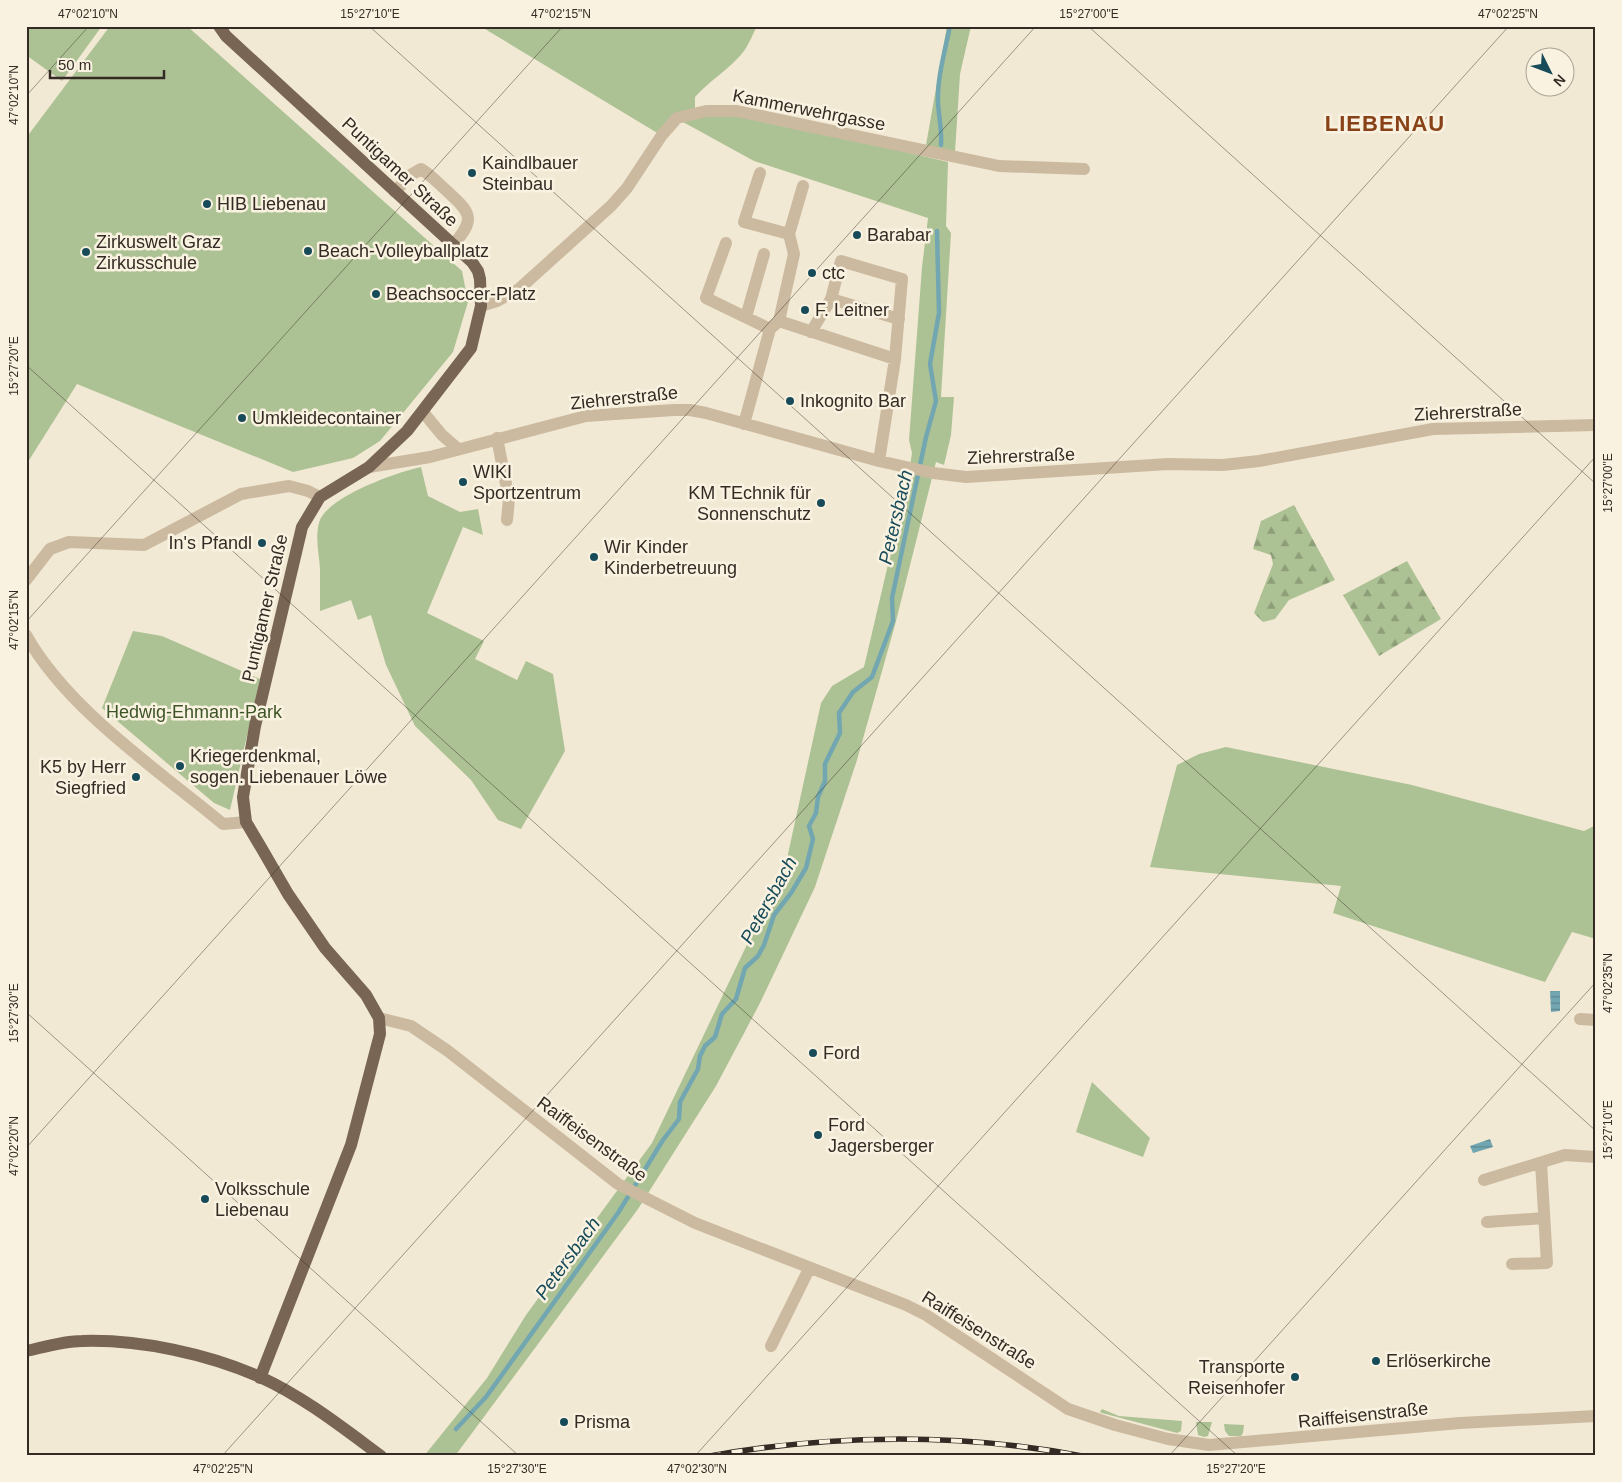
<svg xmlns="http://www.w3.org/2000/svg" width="1622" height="1482" viewBox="0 0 1622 1482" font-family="Helvetica,sans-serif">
<defs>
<pattern id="forest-firs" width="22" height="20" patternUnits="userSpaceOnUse" patternTransform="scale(1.25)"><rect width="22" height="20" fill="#adc294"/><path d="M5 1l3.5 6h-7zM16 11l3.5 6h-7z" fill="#8e9e79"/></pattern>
<pattern id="water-rules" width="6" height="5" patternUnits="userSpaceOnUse" patternTransform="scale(1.25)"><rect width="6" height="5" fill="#72a6b1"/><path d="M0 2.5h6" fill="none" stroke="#5e8790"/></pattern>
</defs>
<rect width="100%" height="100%" fill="#f2e9d5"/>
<path fill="#adc294" d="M 26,26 L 102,26 L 62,81 L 26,55 Z
M 110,26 L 187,26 L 462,271 L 468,302 L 453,352 L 380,441 L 353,458 L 293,472 L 77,384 L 26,465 L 26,138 Z
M 480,26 L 757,26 C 753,34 749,44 744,51 C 730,69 710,80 695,97 L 695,108 L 659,134 Z
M 947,26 L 971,26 L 960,74 L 955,152 L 926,145 Z
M 733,115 L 779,122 L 948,162 L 946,226 L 951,233 L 941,397 L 954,397 L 951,435 L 944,465 L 936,462 L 895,625 L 857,760 L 815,887 L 759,1005 L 716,1086 L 638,1209 L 455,1456 L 424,1456 L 487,1378 L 526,1315 L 652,1143 L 786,863 L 821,703 L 832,686 L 864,667 L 908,479 L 912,453 L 909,440 L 922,267 L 928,218 L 754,161 L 683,122 L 690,118 Z
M 421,467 L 428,496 L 460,512 L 478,509 L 483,535 L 463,527 L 427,613 L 484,641 L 475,659 L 517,680 L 526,661 L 553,674 L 565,751 L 521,829 L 498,820 L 471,780 L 415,726 L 386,665 L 371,615 L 358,620 L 351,600 L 320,611 C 320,597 320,583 320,569 C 319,553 315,538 319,523 C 324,498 397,472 421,467 Z
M 133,631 L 162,636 L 260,679 L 230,810 L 214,803 L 102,708 Z
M 1226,747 L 1412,785 L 1584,831 L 1596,825 L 1596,939 L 1572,932 L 1545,982 L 1333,913 L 1341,886 L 1150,867 L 1177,765 L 1199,754 Z
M 1092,1082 L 1150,1138 L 1143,1157 L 1076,1132 Z
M 1102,1409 L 1119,1416 L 1182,1421 L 1181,1431 L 1177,1433 L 1102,1413 L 1100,1412 Z
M 1196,1422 L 1212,1422 L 1208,1436 L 1204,1437 L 1198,1435 Z
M 1224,1424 L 1244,1425 L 1243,1433 L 1241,1436 L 1229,1436 L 1225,1431 Z"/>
<path fill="url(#forest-firs)" d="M 1294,505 L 1335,580 L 1289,600 L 1275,619 L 1263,622 L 1254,613 L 1273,564 L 1271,555 L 1253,549 L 1261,521 Z
M 1407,561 L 1441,619 L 1379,656 L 1343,595 Z"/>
<path fill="url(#water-rules)" d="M 1550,991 L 1560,991 L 1560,1011 L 1551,1012 Z
M 1490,1139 L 1493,1147 L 1473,1153 L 1470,1146 Z"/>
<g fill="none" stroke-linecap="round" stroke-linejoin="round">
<path stroke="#72a6b1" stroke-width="4.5" d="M 941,145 C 942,130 939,118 938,103 C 937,78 945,51 950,26
M 456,1429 L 486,1397 L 618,1213 L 663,1140 L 679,1119 L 680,1102 L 698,1069 L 700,1056 L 705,1046 L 715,1037 L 722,1014 L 736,999 L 745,968 L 758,956 L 764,945 L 774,915 L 791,893 L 806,868 L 813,839 L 809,826 L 816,813 L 818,797 L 825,781 L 825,764 L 840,733 L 839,713 L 853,692 L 872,677 L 893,621 L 892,598 L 926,437 L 936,401 L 930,364 L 939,313 L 937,231"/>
<path stroke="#cbbaa0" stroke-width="12" d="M 760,173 L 744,222 L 789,234
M 395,192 L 409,176 L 421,169 C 431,175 439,184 448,192 C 471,213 476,219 453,245
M 726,243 L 706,298 L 770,329
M 831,299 L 899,319
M 481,306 L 497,301 L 519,289 L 611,206 L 627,188 L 662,135 L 677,118 L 706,111 L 737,111 L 999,166 L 1084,169
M 746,317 L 764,254
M 779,321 L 895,359
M 811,332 L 831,299 L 841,261 L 902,279 L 895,359 L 879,461
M 423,412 L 442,435 L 457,448
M 744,424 L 770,329 L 779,321 L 794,254 L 789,234 L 803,186
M 497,438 L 509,499 L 507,520
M 369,467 L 430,457 L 586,416 L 674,410 L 690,410 L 706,413 L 879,461 L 933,473 L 966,477 L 1168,464 L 1223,465 L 1259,461 L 1433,429 L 1596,425
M 26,580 L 50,549 L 69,542 L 144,545 L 241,494 L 289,486 L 308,491 L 320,497
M 26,635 C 67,709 158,770 223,824 L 246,822
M 379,1018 L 411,1026 L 448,1051 L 618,1184 L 695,1223 L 906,1305 L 926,1315 L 1068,1409 L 1115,1425 L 1168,1439 L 1209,1445 L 1460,1423 L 1596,1416
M 1580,1019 L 1596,1020
M 1484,1180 L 1565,1155 L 1596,1157
M 1487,1222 L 1544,1218
M 1512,1264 L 1547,1263 L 1541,1163
M 771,1346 L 809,1269"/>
<path stroke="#786554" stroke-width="12" d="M 219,26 L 226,36 L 472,262 L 478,271 L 480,279 L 481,306 L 471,348 L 407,431 L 369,467 L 320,497 L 302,527 L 255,726 L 243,797 L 246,822 L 262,849 L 288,894 L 325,948 L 366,995 L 379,1018 L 380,1034 L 351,1145 L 260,1378
M 26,1351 C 44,1347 64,1341 82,1341 C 139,1339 208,1354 260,1377 C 304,1397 343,1428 381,1456"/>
<defs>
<path id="rail" d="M 710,1456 C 831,1434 961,1433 1082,1456"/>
</defs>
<use href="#rail" stroke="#342b24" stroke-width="5.5"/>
<use href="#rail" stroke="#faf2e1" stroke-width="4" stroke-dasharray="11" stroke-linecap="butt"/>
</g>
<path fill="none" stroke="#342b24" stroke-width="1" stroke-opacity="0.45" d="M 369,26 L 1596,1131M 1088,26 L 1596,484M 26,96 L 89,26M 26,365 L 1238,1456M 26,622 L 563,26M 26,1012 L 519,1456M 26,1148 L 1036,26M 222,1456 L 1509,26M 695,1456 L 1596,456M 1169,1456 L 1596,982"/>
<g fill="#174b59" stroke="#faf2e1" stroke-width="2">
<circle cx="472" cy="173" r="5"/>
<circle cx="207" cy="204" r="5"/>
<circle cx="857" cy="235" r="5"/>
<circle cx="308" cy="251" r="5"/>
<circle cx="86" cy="252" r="5"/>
<circle cx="812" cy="273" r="5"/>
<circle cx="376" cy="294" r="5"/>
<circle cx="805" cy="310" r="5"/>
<circle cx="790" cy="401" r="5"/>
<circle cx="242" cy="418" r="5"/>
<circle cx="463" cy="482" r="5"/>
<circle cx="821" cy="503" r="5"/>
<circle cx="262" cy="543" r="5"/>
<circle cx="594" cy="557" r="5"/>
<circle cx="180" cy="766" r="5"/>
<circle cx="136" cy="777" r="5"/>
<circle cx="813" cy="1053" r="5"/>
<circle cx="818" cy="1135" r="5"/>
<circle cx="205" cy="1199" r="5"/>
<circle cx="1376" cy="1361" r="5"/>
<circle cx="1295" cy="1377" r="5"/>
<circle cx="564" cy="1422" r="5"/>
</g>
<g text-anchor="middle" stroke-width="5" stroke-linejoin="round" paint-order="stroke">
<g font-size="18" fill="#342b24" stroke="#faf2e1">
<text transform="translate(809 110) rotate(11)" y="6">Kammerwehrgasse</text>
<text transform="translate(400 172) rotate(43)" y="6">Puntigamer Straße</text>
<text transform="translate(624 398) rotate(-6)" y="6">Ziehrerstraße</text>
<text transform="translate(1468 412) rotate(-3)" y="6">Ziehrerstraße</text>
<text transform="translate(1021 456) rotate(-2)" y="6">Ziehrerstraße</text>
<text transform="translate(265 608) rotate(-77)" y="6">Puntigamer Straße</text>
<text transform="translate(592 1139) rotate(36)" y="6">Raiffeisenstraße</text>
<text transform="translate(979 1330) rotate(32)" y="6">Raiffeisenstraße</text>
<text transform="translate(1363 1415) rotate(-6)" y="6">Raiffeisenstraße</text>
</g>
<g font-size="18" fill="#342b24" stroke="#faf2e1" text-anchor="start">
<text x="482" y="169">Kaindlbauer<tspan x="482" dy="21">Steinbau</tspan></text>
<text x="217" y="210">HIB Liebenau</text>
<text x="867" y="241">Barabar</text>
<text x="96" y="248">Zirkuswelt Graz<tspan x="96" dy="21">Zirkusschule</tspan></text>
<text x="318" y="257">Beach-Volleyballplatz</text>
<text x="822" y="279">ctc</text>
<text x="386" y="300">Beachsoccer-Platz</text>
<text x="815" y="316">F. Leitner</text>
<text x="800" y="407">Inkognito Bar</text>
<text x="252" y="424">Umkleidecontainer</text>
<text x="473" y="478">WIKI<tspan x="473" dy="21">Sportzentrum</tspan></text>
<text x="811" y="499" text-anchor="end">KM TEchnik für<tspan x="811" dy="21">Sonnenschutz</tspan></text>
<text x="252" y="549" text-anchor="end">In's Pfandl</text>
<text x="604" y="553">Wir Kinder<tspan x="604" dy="21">Kinderbetreuung</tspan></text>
<text x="190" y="762">Kriegerdenkmal,<tspan x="190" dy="21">sogen. Liebenauer Löwe</tspan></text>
<text x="126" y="773" text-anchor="end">K5 by Herr<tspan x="126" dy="21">Siegfried</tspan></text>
<text x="823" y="1059">Ford</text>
<text x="828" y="1131">Ford<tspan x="828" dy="21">Jagersberger</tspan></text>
<text x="215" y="1195">Volksschule<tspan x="215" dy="21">Liebenau</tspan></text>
<text x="1386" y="1367">Erlöserkirche</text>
<text x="1285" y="1373" text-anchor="end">Transporte<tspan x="1285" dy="21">Reisenhofer</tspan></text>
<text x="574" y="1428">Prisma</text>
</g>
<g font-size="18" fill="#3d5426" stroke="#faf2e1">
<text x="194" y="718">Hedwig-Ehmann-Park</text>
</g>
<g font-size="19" font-style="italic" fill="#174b59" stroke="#faf2e1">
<text transform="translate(895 517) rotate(-77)" y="7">Petersbach</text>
<text transform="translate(768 900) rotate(-61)" y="7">Petersbach</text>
<text transform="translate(567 1258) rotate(-54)" y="7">Petersbach</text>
</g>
<g font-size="22" font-weight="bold" letter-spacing="1" fill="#894217" stroke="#faf2e1">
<text x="1385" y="131">LIEBENAU</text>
</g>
</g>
<rect width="1622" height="1482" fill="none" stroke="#faf2e1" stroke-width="55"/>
<g transform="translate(1550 72) rotate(132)"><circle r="24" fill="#faf2e1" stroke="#aba295"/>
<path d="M0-4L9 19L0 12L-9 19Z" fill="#174b59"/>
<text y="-8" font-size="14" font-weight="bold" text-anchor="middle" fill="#342b24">N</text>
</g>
<path d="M50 70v8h114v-8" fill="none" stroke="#342b24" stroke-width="2.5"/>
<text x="58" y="70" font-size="15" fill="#342b24" stroke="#faf2e1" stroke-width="4" paint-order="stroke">50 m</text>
<rect x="28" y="28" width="1566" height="1426" fill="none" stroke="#342b24" stroke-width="2"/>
<g font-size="12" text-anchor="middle" fill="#342b24">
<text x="88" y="18">47°02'10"N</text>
<text x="370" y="18">15°27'10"E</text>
<text x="561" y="18">47°02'15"N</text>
<text x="1089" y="18">15°27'00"E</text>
<text x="1508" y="18">47°02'25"N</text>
<text transform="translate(14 95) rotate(-90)" y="4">47°02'10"N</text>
<text transform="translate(14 366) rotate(-90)" y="4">15°27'20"E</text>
<text transform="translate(1608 483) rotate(-90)" y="4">15°27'00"E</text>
<text transform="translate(14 620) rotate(-90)" y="4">47°02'15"N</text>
<text transform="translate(1608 983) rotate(-90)" y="4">47°02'35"N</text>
<text transform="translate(14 1013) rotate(-90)" y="4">15°27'30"E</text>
<text transform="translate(1608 1130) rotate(-90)" y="4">15°27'10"E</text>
<text transform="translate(14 1146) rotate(-90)" y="4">47°02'20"N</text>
<text x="223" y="1473">47°02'25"N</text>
<text x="517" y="1473">15°27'30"E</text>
<text x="697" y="1473">47°02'30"N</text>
<text x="1236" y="1473">15°27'20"E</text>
</g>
</svg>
